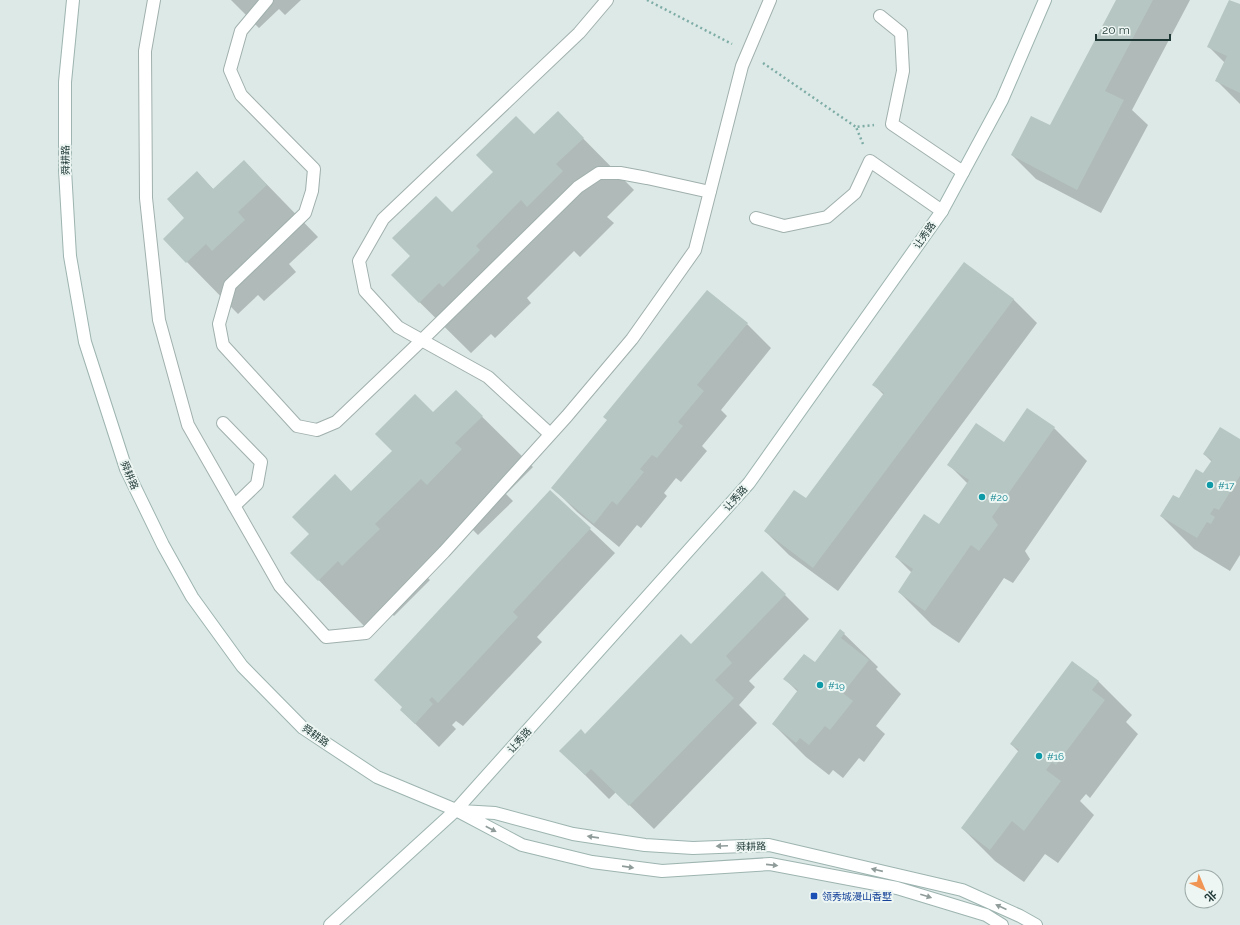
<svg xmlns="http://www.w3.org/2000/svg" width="1240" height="925" viewBox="0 0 1240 925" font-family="Raleway,'Noto Sans SC',sans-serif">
<rect width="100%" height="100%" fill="#dde9e6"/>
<path fill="#0003" d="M 231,0 L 301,0 L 285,15 L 279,9 L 259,28 Z
M 1117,0 L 1190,0 L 1132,110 L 1148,125 L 1101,213 L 1036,179 L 1012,155 L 1050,127 Z
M 1240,5 L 1240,104 L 1216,80 L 1225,63 L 1208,46 Z
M 558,113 L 634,190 L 607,217 L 614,223 L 580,257 L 574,251 L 527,298 L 531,303 L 495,338 L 491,334 L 471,353 L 392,275 L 452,214 Z
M 244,161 L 318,237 L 289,264 L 296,272 L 264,301 L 258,295 L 238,314 L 187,262 L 186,218 L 197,172 L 214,190 Z
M 1013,299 L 1037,323 L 838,591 L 789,555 L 765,531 L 806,499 L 884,395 L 874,385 Z
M 747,324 L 771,348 L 721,410 L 727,416 L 702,446 L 707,451 L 681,482 L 676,478 L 664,493 L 667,496 L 641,528 L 637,525 L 619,547 L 577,512 L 553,488 Z
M 456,391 L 533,467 L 506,494 L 513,501 L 478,535 L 472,529 L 425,575 L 430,580 L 394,616 L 389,611 L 369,631 L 292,553 L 352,492 Z
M 1054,428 L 1087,461 L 1025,551 L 1030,559 L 1013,583 L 1004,578 L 959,643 L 932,625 L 899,592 L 912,573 L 896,557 L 939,525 L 968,484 L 949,465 L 1004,443 Z
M 1240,440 L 1240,555 L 1230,571 L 1194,549 L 1161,516 L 1204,475 L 1212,462 L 1204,454 Z
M 550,491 L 615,553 L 537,637 L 542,642 L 463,726 L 456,721 L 452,725 L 456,729 L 439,747 L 401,710 Z
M 762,572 L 809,619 L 749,681 L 755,687 L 739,705 L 757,723 L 654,829 L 616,792 L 609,799 L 561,751 L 585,735 L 691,645 Z
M 840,630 L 878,667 L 876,669 L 901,694 L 876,726 L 885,734 L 864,762 L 859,758 L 843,778 L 833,770 L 829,775 L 806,757 L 773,724 L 798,692 L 785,679 L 815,663 Z
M 1072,663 L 1099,682 L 1132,715 L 1126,722 L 1138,734 L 1090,798 L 1086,794 L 1080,801 L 1094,815 L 1058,863 L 1045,854 L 1024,882 L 995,861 L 962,828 L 1019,752 L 1011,744 Z"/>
<path fill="#b6c6c2" d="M 1116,0 L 1153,0 L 1105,91 L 1124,100 L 1077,190 L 1011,155 L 1031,116 L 1050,125 Z
M 1229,0 L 1240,4 L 1240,93 L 1215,81 L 1227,56 L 1207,47 Z
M 558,111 L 584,138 L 556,164 L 563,171 L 527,207 L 521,200 L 476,246 L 480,250 L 443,287 L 439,283 L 419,303 L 391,275 L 410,256 L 392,238 L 436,196 L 452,212 L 493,172 L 476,155 L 516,116 L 534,134 Z
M 244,160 L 267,185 L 238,212 L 245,220 L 212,251 L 206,244 L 186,263 L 163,239 L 184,218 L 167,199 L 197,171 L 213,189 Z
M 964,262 L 1014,299 L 813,568 L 764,531 L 794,490 L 806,498 L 884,393 L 872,385 Z
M 707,290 L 748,323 L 697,385 L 704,391 L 678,422 L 683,426 L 657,458 L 652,455 L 640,469 L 644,472 L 617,505 L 612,501 L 594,524 L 551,488 L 607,420 L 603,417 Z
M 456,390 L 483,416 L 455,443 L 462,449 L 427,485 L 421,479 L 375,524 L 380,529 L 342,566 L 338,561 L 318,581 L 290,553 L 309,534 L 292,517 L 335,474 L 351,491 L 392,451 L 375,434 L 415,394 L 433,412 Z
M 1027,408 L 1055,427 L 992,517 L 998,525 L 979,551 L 971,545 L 925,611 L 898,592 L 913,569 L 895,557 L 924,514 L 939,524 L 969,480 L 947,465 L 976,423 L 1004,442 Z
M 1220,427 L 1240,439 L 1240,476 L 1219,510 L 1214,508 L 1210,514 L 1215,517 L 1211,524 L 1207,522 L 1197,538 L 1160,516 L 1173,495 L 1179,498 L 1196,469 L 1203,473 L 1212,460 L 1203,454 Z
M 550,490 L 591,528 L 513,612 L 518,617 L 438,703 L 432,697 L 429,700 L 433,704 L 415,724 L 400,710 L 402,707 L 374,680 Z
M 762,571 L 786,594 L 726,656 L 732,663 L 715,680 L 734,698 L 629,806 L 591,769 L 585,775 L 559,751 L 581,729 L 585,734 L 681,634 L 691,644 Z
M 840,629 L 845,633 L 841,638 L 869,660 L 843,693 L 853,701 L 830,730 L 825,726 L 809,745 L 800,738 L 796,743 L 772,724 L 798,690 L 783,679 L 804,654 L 815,662 Z
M 1072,661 L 1099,681 L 1092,690 L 1105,700 L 1056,765 L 1052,762 L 1046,770 L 1061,781 L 1024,831 L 1012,821 L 990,850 L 961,828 L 1019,750 L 1010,744 Z"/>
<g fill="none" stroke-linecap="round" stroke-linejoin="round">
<defs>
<path id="lane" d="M 154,0 L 145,51 L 146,198 L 159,320 L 188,425 L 280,586 L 326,637 L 366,633 L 444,552 L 567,416 L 632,339 L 695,250 L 742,66 L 770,0
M 267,0 L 241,31 L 230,70 L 241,95 L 314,169 L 312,191 L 305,213 L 230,285 L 219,324 L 223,345 L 297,426 L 317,430 L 336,422 L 422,340 L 578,187 L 599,173 L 620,173 L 647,178 L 710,192
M 880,16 L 901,33 L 903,71 L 892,124 L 963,172
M 756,218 L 784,226 L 827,217 L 855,193 L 870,161 L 942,211
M 223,423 L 261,462 L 257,484 L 234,506
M 550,434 L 488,377 L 398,327 L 365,291 L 359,261 L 383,219 L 579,33 L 607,0"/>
<path id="secondary" d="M 73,0 L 65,82 L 65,170 L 70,256 L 85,342 L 126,469 L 163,545 L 192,597 L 242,666 L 303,728 L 377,777 L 456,810 L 522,845 L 592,862 L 662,871 L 770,864 L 897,888 L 986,915 L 1002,925
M 461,811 L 495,813 L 573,834 L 645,845 L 693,848 L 769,845 L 962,890 L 1020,916 L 1036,925
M 330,925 L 456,810 L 749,483 L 942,211 L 1002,100 L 1045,0"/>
</defs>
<use href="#lane" stroke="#a0b0ad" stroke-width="14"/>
<use href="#secondary" stroke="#9db4b0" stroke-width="14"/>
<path stroke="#7eaca6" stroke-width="2.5" stroke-dasharray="2 3" stroke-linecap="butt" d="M 647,0 L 732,44
M 763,63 L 856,127
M 863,144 L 856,127 L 874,125"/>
<use href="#lane" stroke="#fff" stroke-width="12"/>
<use href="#secondary" stroke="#fff" stroke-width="12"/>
</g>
<defs><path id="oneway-solid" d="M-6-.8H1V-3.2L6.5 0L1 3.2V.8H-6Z"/></defs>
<g fill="#8f9c9a">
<use href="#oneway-solid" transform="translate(491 829) rotate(28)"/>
<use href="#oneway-solid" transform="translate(593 837) rotate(-172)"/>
<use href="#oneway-solid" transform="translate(722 846) rotate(178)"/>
<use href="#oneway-solid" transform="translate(772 865) rotate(6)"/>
<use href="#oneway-solid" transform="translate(628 867) rotate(8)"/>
<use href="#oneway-solid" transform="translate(877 870) rotate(-167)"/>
<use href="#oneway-solid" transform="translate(926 896) rotate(17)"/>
<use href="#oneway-solid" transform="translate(1001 907) rotate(-156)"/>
</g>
<g fill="#0f9aa8" stroke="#edf6f3" stroke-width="1.5">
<circle cx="1210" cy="485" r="4"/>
<circle cx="982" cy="497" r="4"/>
<circle cx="820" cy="685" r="4"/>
<circle cx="1039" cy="756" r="4"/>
</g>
<rect fill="#1a4fb4" stroke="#edf6f3" stroke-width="1.5" x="810" y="892" width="8" height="8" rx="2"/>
<g text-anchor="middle" stroke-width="4" stroke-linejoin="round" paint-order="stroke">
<g font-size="10" fill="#1f3835" stroke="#edf6f3">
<text transform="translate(65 160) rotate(-91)" y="4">舜耕路</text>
<text transform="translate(924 235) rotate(-55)" y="4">让秀路</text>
<text transform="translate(130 475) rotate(67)" y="4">舜耕路</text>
<text transform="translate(735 498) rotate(-48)" y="4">让秀路</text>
<text transform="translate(316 735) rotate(35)" y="4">舜耕路</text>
<text transform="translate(519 740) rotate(-48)" y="4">让秀路</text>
<text transform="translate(751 846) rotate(-2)" y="4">舜耕路</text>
</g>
<g font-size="10" fill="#0d838f" stroke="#edf6f3" text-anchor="start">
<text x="1218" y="489">#17</text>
<text x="990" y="501">#20</text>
<text x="828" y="689">#19</text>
<text x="1047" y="760">#16</text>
</g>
<g font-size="10" fill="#164399" stroke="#edf6f3" text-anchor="start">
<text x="822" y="900">领秀城漫山香墅</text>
</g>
</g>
<g transform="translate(1204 889) rotate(136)"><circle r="19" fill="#edf6f3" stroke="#9baaa7"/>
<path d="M0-3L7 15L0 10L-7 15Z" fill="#f09554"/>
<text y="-6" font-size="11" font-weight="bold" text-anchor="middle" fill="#1f3835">北</text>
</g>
<path d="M1096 34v6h74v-6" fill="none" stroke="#1f3835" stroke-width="2"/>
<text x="1102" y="34" font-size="12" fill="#1f3835" stroke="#edf6f3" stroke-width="3" paint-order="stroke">20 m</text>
</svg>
